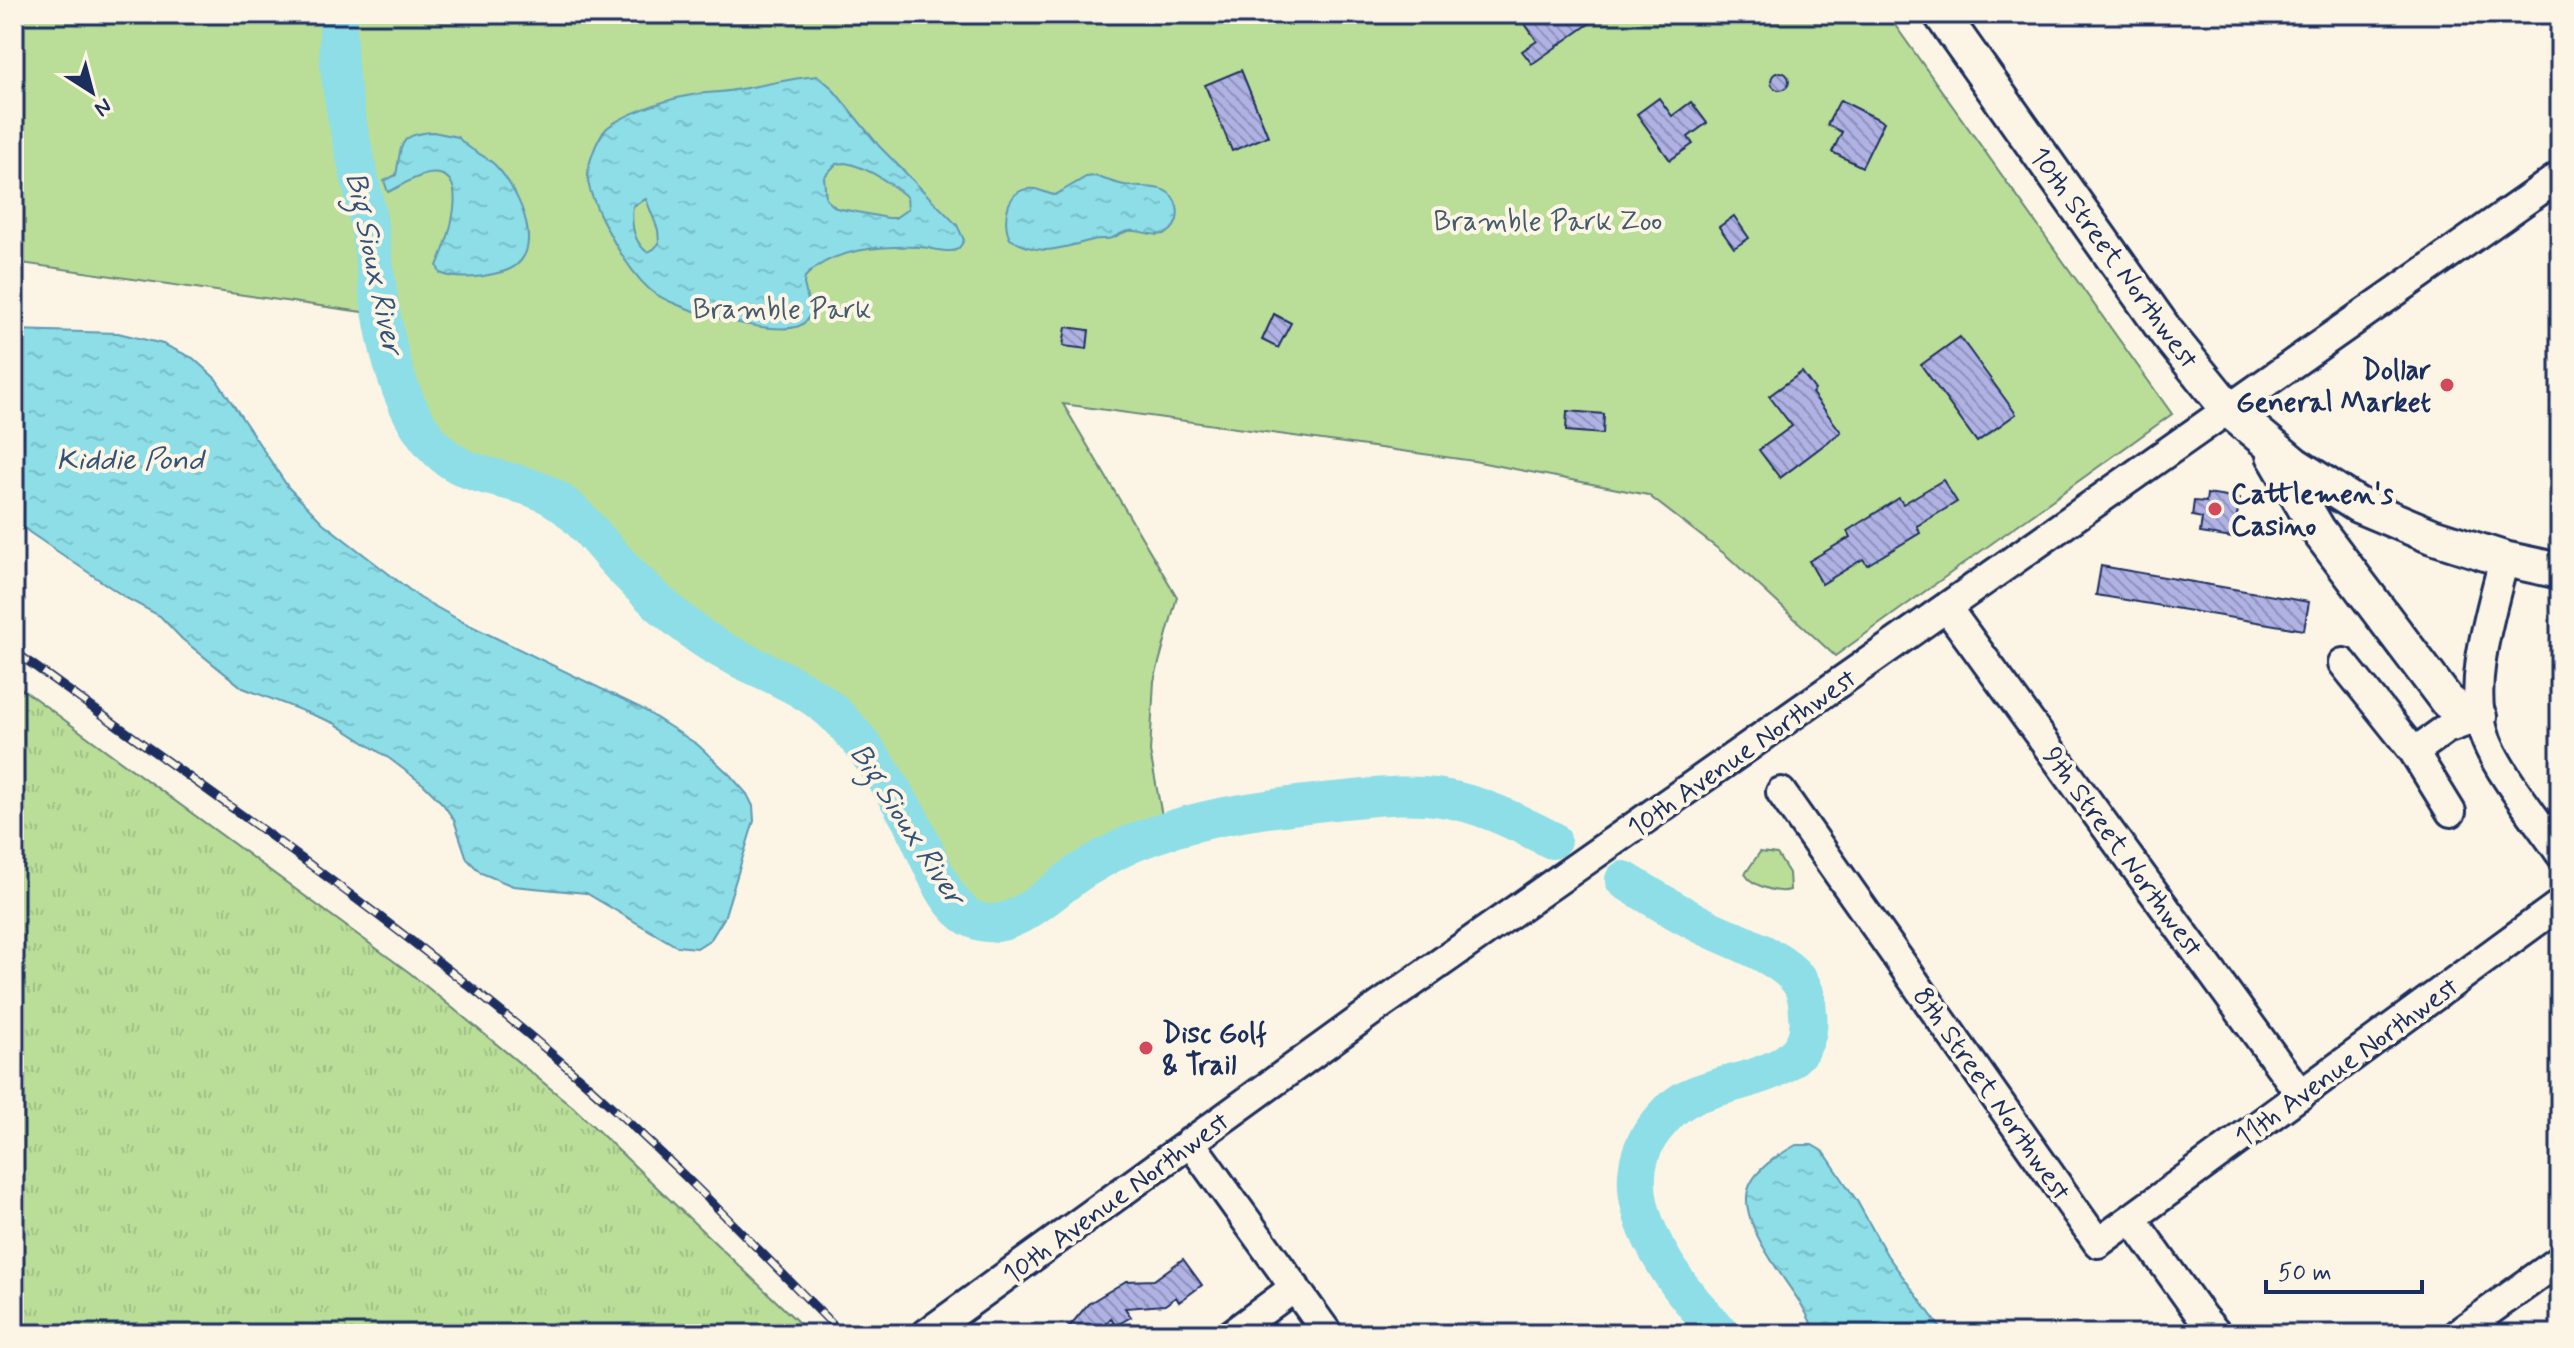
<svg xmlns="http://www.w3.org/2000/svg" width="2574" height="1348" viewBox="0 0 2574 1348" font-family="Mynerve,sans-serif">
<defs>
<pattern id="grass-tufts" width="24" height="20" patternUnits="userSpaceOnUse" patternTransform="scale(2)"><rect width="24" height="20" fill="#bade98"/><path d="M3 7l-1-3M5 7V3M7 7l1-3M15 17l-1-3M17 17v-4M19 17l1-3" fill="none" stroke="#9fbf85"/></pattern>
<pattern id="water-ripples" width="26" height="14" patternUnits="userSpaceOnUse" patternTransform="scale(2)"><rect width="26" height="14" fill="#8ddee7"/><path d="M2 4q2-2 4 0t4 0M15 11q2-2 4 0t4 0" fill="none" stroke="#79bfc9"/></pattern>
<pattern id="building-back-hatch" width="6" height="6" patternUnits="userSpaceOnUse" patternTransform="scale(2)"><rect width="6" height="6" fill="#b0b2e3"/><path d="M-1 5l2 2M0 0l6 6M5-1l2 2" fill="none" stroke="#8e91bb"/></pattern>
</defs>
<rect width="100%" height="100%" fill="#fcf5e5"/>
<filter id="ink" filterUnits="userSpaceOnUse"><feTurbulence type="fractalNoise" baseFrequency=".0125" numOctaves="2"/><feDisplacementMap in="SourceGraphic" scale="16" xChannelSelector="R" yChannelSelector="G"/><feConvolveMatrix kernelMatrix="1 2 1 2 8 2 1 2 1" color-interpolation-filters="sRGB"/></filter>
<g filter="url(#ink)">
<path fill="url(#grass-tufts)" stroke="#6a867b" stroke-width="2" d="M 14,683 L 410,973 L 573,1107 L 799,1323 L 798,1334 L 14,1334 Z"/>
<path fill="#bade98" stroke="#6a867b" stroke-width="2" d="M 14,14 L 1887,14 L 2172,414 L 1835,656 L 1726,555 L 1648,495 L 1474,461 L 1063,404 L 1177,597 L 1154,681 L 1150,752 L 1165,832 C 1136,842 1109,854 1083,870 C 1056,887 1018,929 984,923 C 945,917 927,848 909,818 C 889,784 865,743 836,715 C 809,690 775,677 743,661 C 717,648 694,632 672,615 C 629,581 601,531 556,500 C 535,485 506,483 482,475 C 473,472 462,469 454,463 C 408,433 392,366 383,315 L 14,262 Z
M 1760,852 L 1777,854 L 1789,873 L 1790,890 C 1778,894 1752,886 1745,874 Z"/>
<path fill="url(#water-ripples)" stroke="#5f98b0" stroke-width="2" fill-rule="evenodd" d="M 818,76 L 831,87 L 879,146 L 957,225 L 964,240 C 961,246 958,251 951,251 C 940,252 929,247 919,247 C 882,246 832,248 805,277 L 804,284 L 811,313 C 808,319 805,324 799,326 C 772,337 670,309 649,289 C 628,270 611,238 599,213 C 595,203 588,190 588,179 C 587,164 597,138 607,128 C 624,114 670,98 692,95 C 705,92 720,93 734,90 C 762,86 789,78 818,76 ZM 845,163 C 867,167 889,182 907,197 L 908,209 L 895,218 L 888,218 L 836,208 L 826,199 L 824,177 L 836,164 ZM 646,199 L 658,230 L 659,243 L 654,249 L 647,252 C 633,241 631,222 633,206 Z
M 433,132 L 458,137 C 469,152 486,154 497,167 C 520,192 551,259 502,272 C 483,277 458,281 440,273 L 437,266 C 446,245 478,162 424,175 C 412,178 399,187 388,192 L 384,181 L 396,175 C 402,145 397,134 433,132 Z
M 1095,176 C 1107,180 1119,185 1131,186 C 1150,189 1171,183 1177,207 C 1179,215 1177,224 1171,230 C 1159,241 1141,229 1129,231 C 1122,232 1118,236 1112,238 C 1106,240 1099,238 1093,240 C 1060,248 1042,258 1010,239 C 1001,220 1007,185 1035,189 C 1041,190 1048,194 1055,195 L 1086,177 Z
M 14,330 L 118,333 L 163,344 L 193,358 L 216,379 L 288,487 L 323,523 L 420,598 L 463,622 L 641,708 L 698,745 L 730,775 L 747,794 L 753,806 L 754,821 L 724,918 L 711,939 L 697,948 L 676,946 L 586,893 L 513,886 L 481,873 L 467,859 L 454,820 L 443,804 L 423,784 L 390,759 L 334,723 L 243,688 L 182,639 L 160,616 L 126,598 L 29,532 L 14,518 Z
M 1796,1145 L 1812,1145 L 1824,1152 L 1857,1201 L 1887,1255 L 1945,1334 L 1816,1334 C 1811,1323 1806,1311 1799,1301 C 1782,1275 1745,1229 1747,1197 C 1748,1173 1778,1155 1796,1145 Z"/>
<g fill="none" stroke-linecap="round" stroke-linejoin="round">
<path stroke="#8ddee7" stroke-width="38" d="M 339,14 C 333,78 352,139 365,202 C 380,280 379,390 438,450 C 469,482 518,476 554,498 C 582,515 601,546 624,569 C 647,593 671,615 698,635 C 742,667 799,678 838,717 C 867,746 891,786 911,821 C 928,851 944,914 981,922 C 1017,931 1055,887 1083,870 C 1098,861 1115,851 1131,844 C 1194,817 1266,808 1334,801 C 1370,798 1406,792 1442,798 C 1482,804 1516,822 1552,840
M 1624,880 C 1652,897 1679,914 1708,928 C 1737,942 1769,952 1793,974 C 1805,985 1807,998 1808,1013 C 1816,1081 1726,1077 1686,1099 C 1673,1106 1664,1117 1655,1128 C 1603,1194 1674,1286 1722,1334"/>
</g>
<path fill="url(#building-back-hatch)" stroke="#1b2f5e" stroke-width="2" d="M 1518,14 L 1603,14 L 1532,64 L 1522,51 L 1537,41 Z
M 1241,70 L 1268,136 L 1232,151 L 1205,85 Z
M1771 81a9 9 0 1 1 18 0a9 9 0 1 1-18 0Z
M 1659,98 L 1672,116 L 1691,102 L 1707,123 L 1688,137 L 1693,144 L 1670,160 L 1637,114 Z
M 1840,100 L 1884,122 L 1862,167 L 1832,152 L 1842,132 L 1827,125 Z
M 1734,216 L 1749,238 L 1734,248 L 1719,227 Z
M 1274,314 L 1291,323 L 1278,348 L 1262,340 Z
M 1066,327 L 1089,330 L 1087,349 L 1063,346 Z
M 1960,337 L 2016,414 L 1977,442 L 1921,365 Z
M 1802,372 L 1815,390 L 1812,393 L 1841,432 L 1780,478 L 1759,450 L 1792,426 L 1769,396 Z
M 1567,411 L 1604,414 L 1603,434 L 1566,431 Z
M 1943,480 L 1957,502 L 1917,526 L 1920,533 L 1867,565 L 1863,559 L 1822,584 L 1809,561 L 1850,537 L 1847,531 L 1899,498 L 1903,504 Z
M 2207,494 L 2240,499 L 2233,538 L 2200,533 L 2202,518 L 2192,516 L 2194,501 L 2206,502 Z
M 2101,566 L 2309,602 L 2304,630 L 2096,595 Z
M 1183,1259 L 1202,1285 L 1179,1302 L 1176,1297 L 1165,1305 L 1125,1308 L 1131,1317 L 1115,1326 L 1111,1318 L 1096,1334 L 1063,1334 L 1088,1304 L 1126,1281 L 1154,1280 Z"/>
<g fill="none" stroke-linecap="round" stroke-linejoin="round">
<defs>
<path id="minor" d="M 2504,559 C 2492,610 2467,682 2484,734 C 2495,769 2538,821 2560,853
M 1947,608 L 2301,1095
M 2343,663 L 2414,752 L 2451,812
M 2414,752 L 2446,729 L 2479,717
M 1781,792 L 2098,1243 L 2560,904
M 1190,1142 L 1328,1334
M 2132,1219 L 2202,1317 L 2217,1334
M 926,1334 L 1376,1008 L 2560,176
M 1232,1334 L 1295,1287
M 2457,1334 L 2560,1260"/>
<path id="major" d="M 1941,14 L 2166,332 L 2229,410 L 2295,465 L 2358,505 L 2432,536 L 2504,559 L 2560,571
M 2274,455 L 2318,530 L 2447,701 L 2462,712 L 2479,717"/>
</defs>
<use href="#minor" stroke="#1b2f5e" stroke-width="34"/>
<use href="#major" stroke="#1b2f5e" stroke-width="40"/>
<use href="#minor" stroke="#fcf5e5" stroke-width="28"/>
<use href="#major" stroke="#fcf5e5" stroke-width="34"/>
<defs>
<path id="rail" d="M 14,651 C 198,785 387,913 560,1061 C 659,1146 750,1241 842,1334"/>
</defs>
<use href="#rail" stroke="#1b2f5e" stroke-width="9"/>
<use href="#rail" stroke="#fcf5e5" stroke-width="6" stroke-dasharray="18" stroke-linecap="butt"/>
</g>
</g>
<g fill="#d1495b" stroke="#fcf5e5" stroke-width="3">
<circle cx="2447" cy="385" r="8"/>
<circle cx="2215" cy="509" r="8"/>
<circle cx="1146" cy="1048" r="8"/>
</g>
<g text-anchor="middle" stroke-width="8" stroke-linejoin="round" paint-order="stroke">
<g font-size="28" fill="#435b6c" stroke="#fcf5e5">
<text x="1548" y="230">Bramble Park Zoo</text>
<text x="782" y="318">Bramble Park</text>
</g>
<g font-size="28" fill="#1b2f5e" stroke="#fcf5e5">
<text transform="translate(2115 257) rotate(54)" y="10">10th Street Northwest</text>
<text transform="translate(1741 752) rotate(-35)" y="10">10th Avenue Northwest</text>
<text transform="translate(2124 851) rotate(54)" y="10">9th Street Northwest</text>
<text transform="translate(2346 1061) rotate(-36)" y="10">11th Avenue Northwest</text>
<text transform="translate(1993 1093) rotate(55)" y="10">8th Street Northwest</text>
<text transform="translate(1115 1197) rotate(-36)" y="10">10th Avenue Northwest</text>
</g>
<g font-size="28" font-weight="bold" fill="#1b2f5e" stroke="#fcf5e5" text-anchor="start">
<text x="2431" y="379" text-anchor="end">Dollar<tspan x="2431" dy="32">General Market</tspan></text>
<text x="2231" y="503">Cattlemen's<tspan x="2231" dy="32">Casino</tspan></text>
<text x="1162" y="1042">Disc Golf<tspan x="1162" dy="32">&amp; Trail</tspan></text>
</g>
<g font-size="30" font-style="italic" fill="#325279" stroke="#fcf5e5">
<text transform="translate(375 263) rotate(78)" y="10">Big Sioux River</text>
<text x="130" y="469">Kiddie Pond</text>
<text transform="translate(908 824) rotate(57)" y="10">Big Sioux River</text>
</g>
</g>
<rect width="2574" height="1348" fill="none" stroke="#fcf5e5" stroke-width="48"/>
<rect x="24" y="24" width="2526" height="1300" fill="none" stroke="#1b2f5e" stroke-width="3" filter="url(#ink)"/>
<g transform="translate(92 92) rotate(144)" stroke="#fcf5e5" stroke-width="6" paint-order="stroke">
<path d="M0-6L14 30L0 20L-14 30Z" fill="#1b2f5e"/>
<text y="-12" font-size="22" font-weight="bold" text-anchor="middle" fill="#1b2f5e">N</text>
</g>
<path d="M2266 1280v12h156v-12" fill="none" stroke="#1b2f5e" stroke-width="4"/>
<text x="2278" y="1280" font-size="24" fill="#1b2f5e" stroke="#fcf5e5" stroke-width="6" paint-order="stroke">50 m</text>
</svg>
